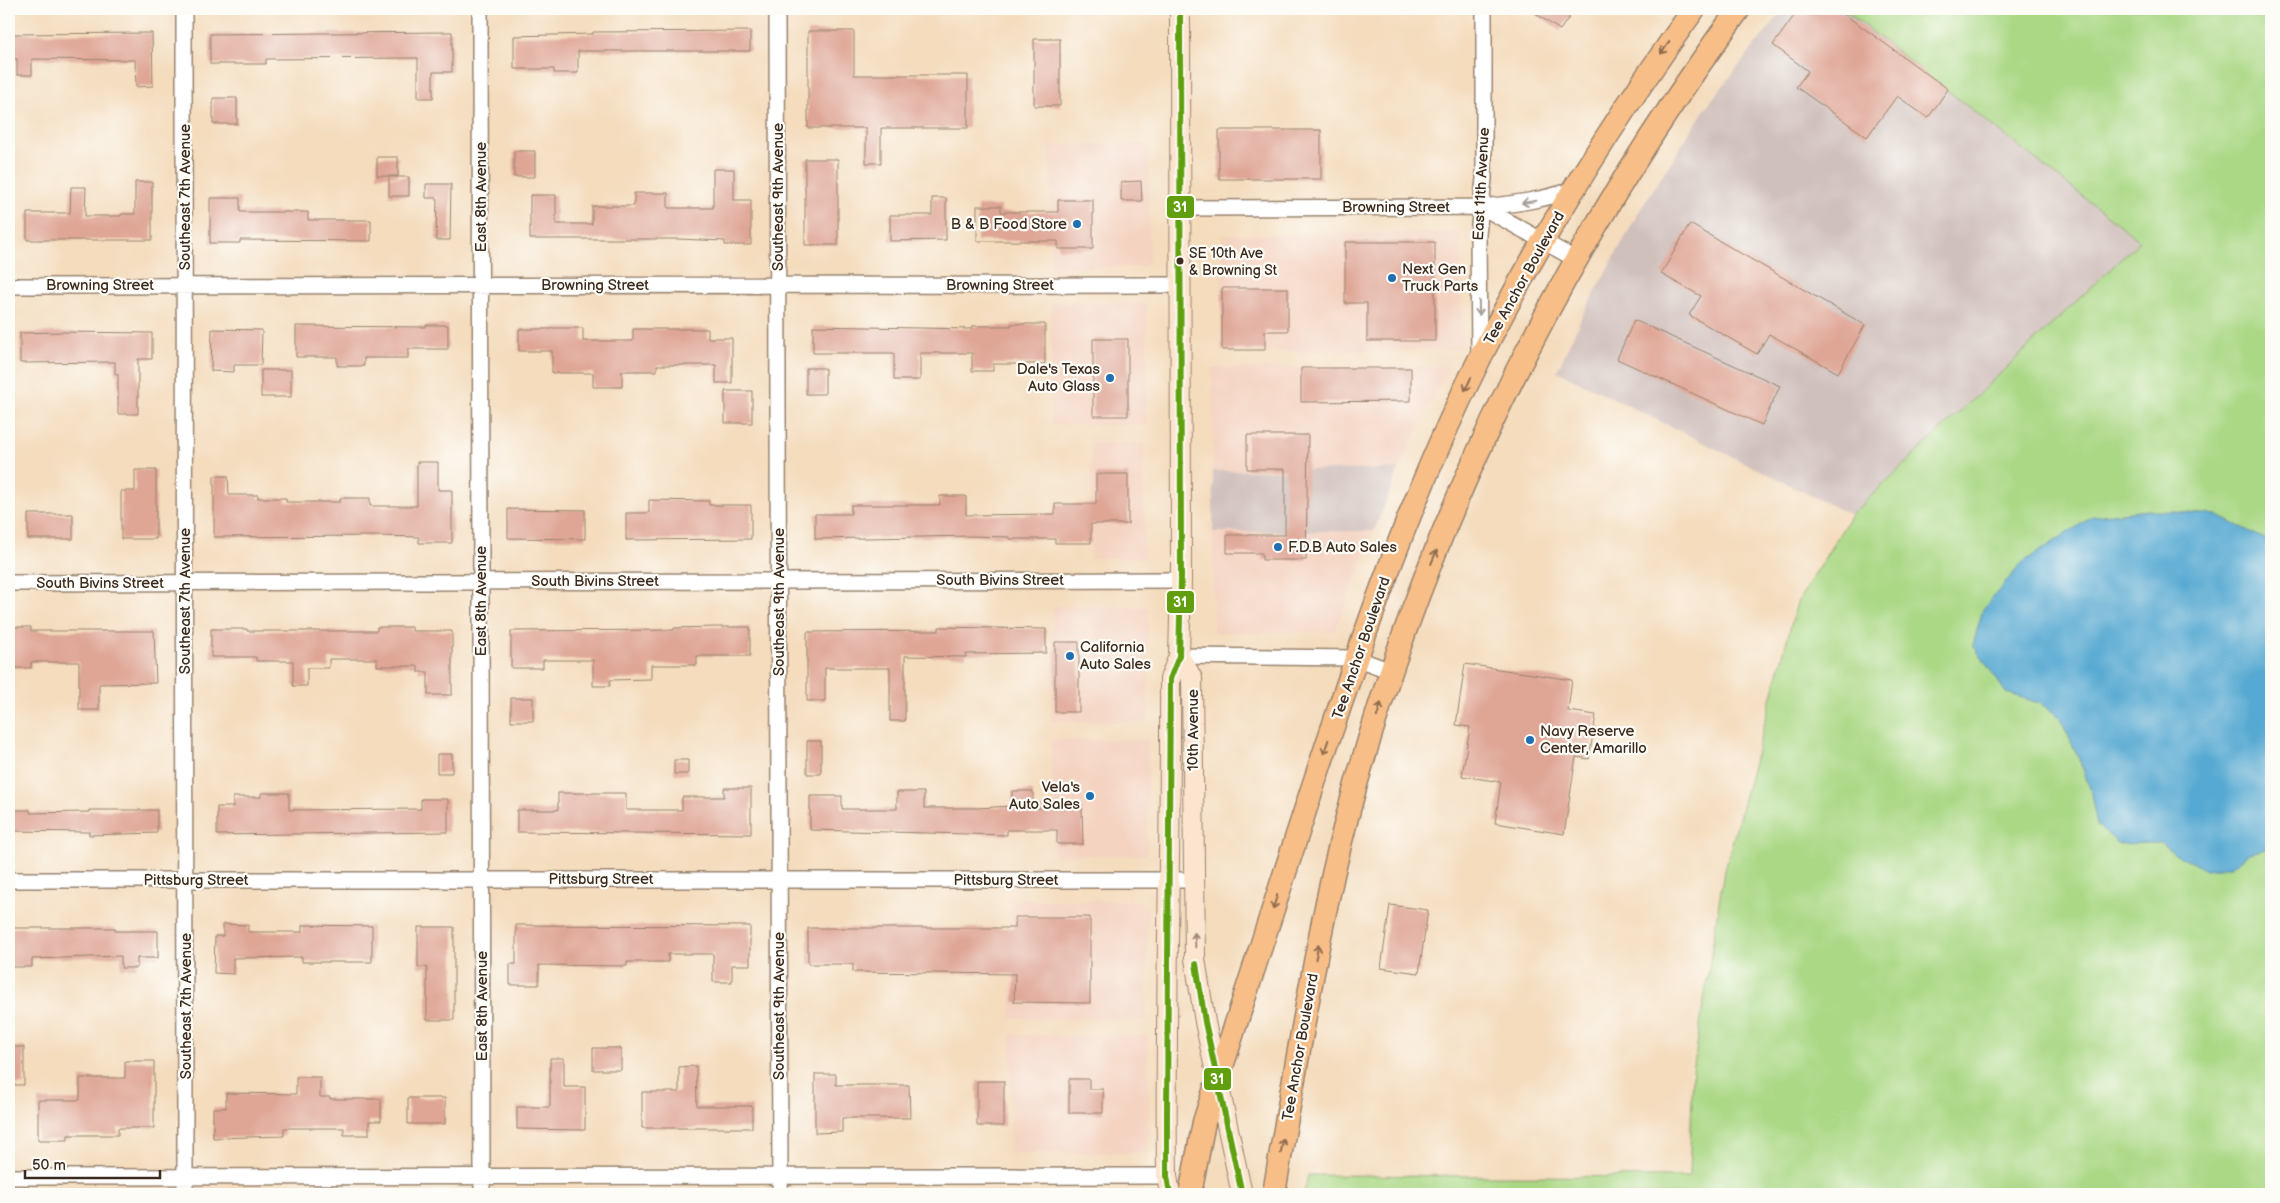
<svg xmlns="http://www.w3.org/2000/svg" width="2280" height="1203" viewBox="0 0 2280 1203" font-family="'Balsamiq Sans',sans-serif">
<rect width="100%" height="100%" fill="#fdfcf7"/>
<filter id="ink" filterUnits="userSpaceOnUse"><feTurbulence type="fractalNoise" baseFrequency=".02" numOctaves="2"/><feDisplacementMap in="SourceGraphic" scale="10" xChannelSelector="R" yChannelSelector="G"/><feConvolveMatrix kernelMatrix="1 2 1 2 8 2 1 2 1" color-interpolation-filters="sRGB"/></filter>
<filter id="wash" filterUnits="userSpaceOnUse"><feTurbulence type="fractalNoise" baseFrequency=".0096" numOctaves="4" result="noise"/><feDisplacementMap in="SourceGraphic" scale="20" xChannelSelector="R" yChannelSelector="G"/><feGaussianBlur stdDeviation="1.12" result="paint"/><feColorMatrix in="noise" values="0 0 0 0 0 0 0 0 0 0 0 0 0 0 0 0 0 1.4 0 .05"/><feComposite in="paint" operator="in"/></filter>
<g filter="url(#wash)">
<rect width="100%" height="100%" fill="#f4dcbd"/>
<path fill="#f4d3c1" d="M 1149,144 L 1149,262 L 1144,267 L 1051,267 L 1050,145 Z
M 1460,232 L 1462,347 L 1453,350 L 1221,352 L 1222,235 Z
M 1051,303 L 1141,303 L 1147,307 L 1147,425 L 1051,424 Z
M 1449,366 L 1399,469 L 1213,471 L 1212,368 Z
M 1144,443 L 1144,558 L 1091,558 L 1091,444 Z
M 1374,531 L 1335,632 L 1213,633 L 1213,532 Z
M 1053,606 L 1148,607 L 1148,722 L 1051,722 Z
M 1051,740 L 1148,740 L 1147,855 L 1053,855 Z
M 1011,900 L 1140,901 L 1148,907 L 1147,1020 L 1011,1018 Z
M 1011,1035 L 1148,1036 L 1149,1153 L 1010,1153 Z"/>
<path fill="#d0c0bc" d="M 1784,9 L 1843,9 L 2140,241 L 1851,515 L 1557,371 L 1582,316 L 1640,210 L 1707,106 Z
M 1399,469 L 1374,531 L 1213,532 L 1213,471 Z"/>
<path fill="#aad885" stroke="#728152" d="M 1843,9 L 2271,9 L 2271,1194 L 1304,1194 L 1308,1175 L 1689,1177 L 1693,1071 L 1723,877 L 1797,603 L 1851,515 L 2140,241 Z"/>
<path fill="#57a9d2" stroke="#496a78" d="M 2148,510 L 2216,515 L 2271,542 L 2271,848 L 2250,853 L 2230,867 L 2206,869 L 2182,858 L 2161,843 L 2119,844 L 2097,825 L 2090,789 L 2081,763 L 2059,716 L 2039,703 L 2006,693 L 1973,645 L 1983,609 L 2023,562 L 2093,516 Z"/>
<g id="blocks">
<path fill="#dfa696" d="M 1529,9 L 1575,9 L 1560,30 Z
M 1799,9 L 1837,9 L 1948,89 L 1928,118 L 1897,96 L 1867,137 L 1796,87 L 1808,71 L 1773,45 Z
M 750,31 L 750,51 L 578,51 L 578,73 L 554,73 L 554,69 L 514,69 L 514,36 L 593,34 L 593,32 Z
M 808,31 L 854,31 L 854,75 L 968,75 L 968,128 L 881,128 L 881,163 L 866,163 L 866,128 L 808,128 Z
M 452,32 L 452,72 L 433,72 L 433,98 L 418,98 L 418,58 L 266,59 L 266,64 L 210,64 L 210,34 Z
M 152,33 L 153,86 L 136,87 L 135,60 L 32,59 L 32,75 L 17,75 L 17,59 L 9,59 L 9,34 Z
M 1034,39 L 1060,39 L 1060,106 L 1034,106 Z
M 213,98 L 237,98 L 237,124 L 213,124 Z
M 1219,130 L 1321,130 L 1321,179 L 1219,179 Z
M 514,151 L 535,151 L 535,177 L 514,177 Z
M 377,157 L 398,157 L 398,176 L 377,176 Z
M 805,159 L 838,159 L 838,245 L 805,245 Z
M 713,169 L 734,169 L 734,200 L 751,200 L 751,245 L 725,245 L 725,241 L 678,239 L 530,239 L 530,195 L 556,195 L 556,224 L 592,224 L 592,206 L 634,206 L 634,193 L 668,193 L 668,208 L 713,208 Z
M 389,177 L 409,177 L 409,196 L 389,196 Z
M 1141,181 L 1142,201 L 1121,201 L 1121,182 Z
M 135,182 L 152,182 L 152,240 L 27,240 L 27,213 L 70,213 L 71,187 L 86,187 L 85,216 L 121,216 L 121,214 L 135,214 Z
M 426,184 L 451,184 L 450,240 L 436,240 L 437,198 L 426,198 Z
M 210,198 L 240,198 L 240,212 L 308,212 L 308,220 L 371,220 L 371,241 L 240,240 L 240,243 L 210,243 Z
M 932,198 L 946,198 L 946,240 L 890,241 L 890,215 L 932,215 Z
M 1058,200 L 1093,200 L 1093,249 L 1058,249 L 1058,241 L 977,241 L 977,206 L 1001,206 L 1001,212 L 1058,212 Z
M 1690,224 L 1865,325 L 1838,373 L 1769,334 L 1757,354 L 1689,315 L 1701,296 L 1661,274 Z
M 1345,242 L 1435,242 L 1435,341 L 1367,341 L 1367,303 L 1345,303 Z
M 1222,288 L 1288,288 L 1288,331 L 1265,331 L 1265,350 L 1222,350 Z
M 1634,320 L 1780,386 L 1762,425 L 1617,359 Z
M 1011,324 L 1045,324 L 1045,364 L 993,364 L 993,371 L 972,371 L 972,353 L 920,353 L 920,380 L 894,380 L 894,353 L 813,353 L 813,326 L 972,329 L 972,326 L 1011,326 Z
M 426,325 L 448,325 L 448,349 L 408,349 L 408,358 L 364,358 L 364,366 L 337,366 L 337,357 L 296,357 L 296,326 L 426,327 Z
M 552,328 L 583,328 L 583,341 L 633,341 L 633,329 L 708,329 L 708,338 L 732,338 L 732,383 L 716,383 L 716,365 L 657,365 L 657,371 L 622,371 L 622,387 L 593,387 L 593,373 L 552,373 L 552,351 L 519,351 L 519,329 L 552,329 Z
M 212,329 L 262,330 L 261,365 L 234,365 L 234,372 L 211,371 Z
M 62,332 L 152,333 L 152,359 L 138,359 L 138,414 L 118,414 L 118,374 L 115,374 L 115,362 L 20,363 L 20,333 Z
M 1093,339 L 1128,339 L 1128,416 L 1093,416 Z
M 806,368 L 825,368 L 825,394 L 806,394 Z
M 1301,368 L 1411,368 L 1411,401 L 1301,402 Z
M 261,370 L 291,370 L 291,397 L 261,397 Z
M 725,391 L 752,391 L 752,423 L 725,423 Z
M 1247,435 L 1308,435 L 1306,560 L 1262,560 L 1262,553 L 1227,553 L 1227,535 L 1285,535 L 1285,469 L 1247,469 Z
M 417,462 L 438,462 L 438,490 L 452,490 L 452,543 L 419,543 L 419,537 L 376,536 L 214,537 L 214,476 L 228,476 L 229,495 L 258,495 L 258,498 L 286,498 L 286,502 L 340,502 L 340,498 L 370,498 L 370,506 L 417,506 Z
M 135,470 L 156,470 L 156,539 L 121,539 L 121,491 L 135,491 Z
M 1096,474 L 1128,474 L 1128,524 L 1091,524 L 1091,543 L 1055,543 L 1055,539 L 1009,539 L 1009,537 L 972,536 L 815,539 L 815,514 L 851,514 L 851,505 L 940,505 L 940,496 L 966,496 L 966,515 L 1055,514 L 1055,504 L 1096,504 Z
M 649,500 L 709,501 L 709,505 L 751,505 L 751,539 L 626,540 L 626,513 L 649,513 Z
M 508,509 L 585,510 L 585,539 L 508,538 Z
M 28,514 L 73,514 L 73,539 L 28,539 Z
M 9,627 L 31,627 L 31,631 L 154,631 L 156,683 L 99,684 L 99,710 L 79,710 L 79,662 L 31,662 L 31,668 L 9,668 Z
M 377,627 L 412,627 L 412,631 L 452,631 L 452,695 L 428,695 L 428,672 L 418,672 L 418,666 L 377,666 L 377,659 L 329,659 L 329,668 L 307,668 L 307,686 L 293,686 L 293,661 L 256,661 L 256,657 L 211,657 L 211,629 L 247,629 L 247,631 L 377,631 Z
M 717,627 L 750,627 L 750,656 L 697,656 L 697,665 L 651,665 L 651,679 L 610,680 L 610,686 L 593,686 L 593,660 L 543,660 L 543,668 L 511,668 L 511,631 L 674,630 L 674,628 Z
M 939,627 L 1046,629 L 1046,653 L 966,654 L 966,657 L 905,656 L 905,721 L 890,721 L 890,668 L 825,668 L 825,701 L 807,701 L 807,632 L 939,631 Z
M 1055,642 L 1079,642 L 1079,712 L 1055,712 Z
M 1465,664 L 1572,680 L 1568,711 L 1596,715 L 1589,759 L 1576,757 L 1564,834 L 1495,823 L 1501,782 L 1462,776 L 1470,727 L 1456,725 Z
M 511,698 L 533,698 L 533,721 L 511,721 Z
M 807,741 L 821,741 L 821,774 L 807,774 Z
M 437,754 L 452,754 L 452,773 L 437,773 Z
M 674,760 L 688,760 L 688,774 L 674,774 Z
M 724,788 L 751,788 L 751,834 L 517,832 L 517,810 L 558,810 L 558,793 L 626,793 L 626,810 L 682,810 L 682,797 L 724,797 Z
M 1012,791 L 1033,791 L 1033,808 L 1082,808 L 1083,844 L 1057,844 L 1057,830 L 1007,830 L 1007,835 L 810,830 L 810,796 L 842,796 L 842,809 L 897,809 L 897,792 L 924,792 L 924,808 L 977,808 L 1012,806 Z
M 261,793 L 289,793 L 289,810 L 421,809 L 421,799 L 448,799 L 448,832 L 217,835 L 217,807 L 233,807 L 233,797 L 261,797 Z
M 9,810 L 30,810 L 30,813 L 89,812 L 89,810 L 157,810 L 157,833 L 89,835 L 89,832 L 9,831 Z
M 1390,905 L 1428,910 L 1419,973 L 1381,968 Z
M 1015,917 L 1090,917 L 1090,1003 L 1014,1002 L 1015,974 L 853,972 L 853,964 L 808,964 L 808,928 L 1015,928 Z
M 223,924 L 248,925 L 248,932 L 302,932 L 302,925 L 372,926 L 372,962 L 302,962 L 302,957 L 233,958 L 233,974 L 214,973 L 215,936 L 223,936 Z
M 516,925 L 750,926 L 750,965 L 732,965 L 732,982 L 713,982 L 713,954 L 668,954 L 668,962 L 627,962 L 627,966 L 539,965 L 539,985 L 510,985 L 510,964 L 516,964 Z
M 418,927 L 454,927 L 454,1020 L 427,1020 L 427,967 L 418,967 Z
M 9,928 L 115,928 L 115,931 L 158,931 L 158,958 L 137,958 L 137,968 L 121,968 L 121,956 L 32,959 L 32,967 L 9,967 Z
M 9,1047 L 24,1047 L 24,1085 L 9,1085 Z
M 593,1048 L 621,1048 L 621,1070 L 593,1070 Z
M 550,1058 L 564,1058 L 564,1087 L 585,1087 L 585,1130 L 517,1129 L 517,1107 L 550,1107 Z
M 125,1061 L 154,1061 L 154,1128 L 118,1128 L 118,1135 L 68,1135 L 68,1140 L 38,1140 L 38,1100 L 80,1100 L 80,1078 L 125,1078 Z
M 696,1066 L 697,1106 L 752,1106 L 752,1128 L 642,1128 L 642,1092 L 679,1092 L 679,1067 Z
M 815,1074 L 836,1074 L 836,1085 L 909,1085 L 910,1118 L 842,1118 L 842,1132 L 815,1133 Z
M 296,1077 L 320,1077 L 320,1097 L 330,1097 L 330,1099 L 381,1099 L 381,1121 L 369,1121 L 369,1135 L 344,1135 L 344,1128 L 284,1128 L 284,1136 L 213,1138 L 213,1108 L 226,1108 L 226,1093 L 296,1094 Z
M 1069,1079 L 1089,1079 L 1089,1089 L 1103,1089 L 1103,1113 L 1069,1113 Z
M 977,1081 L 1004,1081 L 1004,1126 L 977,1126 Z
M 408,1098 L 445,1098 L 445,1124 L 408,1124 Z"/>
</g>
</g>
<g filter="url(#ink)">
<use href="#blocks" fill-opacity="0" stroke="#98836e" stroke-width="1"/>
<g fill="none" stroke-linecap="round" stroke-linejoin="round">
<defs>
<path id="minor" d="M 184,9 L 185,1194
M 480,9 L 482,1194
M 777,9 L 780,1194
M 1482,207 L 1575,259
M 1180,208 L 1482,207 C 1514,204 1544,200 1575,189
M 9,286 L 1180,285
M 1479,355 L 1478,234 L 1484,179 L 1484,9
M 9,583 L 1181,580
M 1179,656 L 1355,658 L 1391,671
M 9,880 L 1193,880
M 9,1177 L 1167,1176"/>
<path id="secondary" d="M 1179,656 L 1192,678 L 1195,959 L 1205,1022 L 1242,1194
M 1170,1194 L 1167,1176 C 1165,1010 1171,845 1170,679 L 1179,656 L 1181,580 L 1180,9"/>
<path id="primary" d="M 1190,1194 L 1204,1122 C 1241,1009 1277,896 1314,783 C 1362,639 1411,496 1479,360 C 1540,237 1614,120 1694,9
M 1274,1194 C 1283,1137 1294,1079 1304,1022 C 1318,944 1333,865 1355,788 C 1434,506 1566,245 1739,9"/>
</defs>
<use href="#minor" stroke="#98836e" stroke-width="18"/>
<use href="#secondary" stroke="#98836e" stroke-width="22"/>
<use href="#primary" stroke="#98836e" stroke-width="25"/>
<use href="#minor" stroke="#fff" stroke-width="15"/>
<use href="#secondary" stroke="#fce5cf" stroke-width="20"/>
<use href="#primary" stroke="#f7be88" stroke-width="22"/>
<defs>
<path id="bus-1" d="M 1196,964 L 1205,1022 L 1242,1194
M 1170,1194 L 1167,1176 L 1167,1114 L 1170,679 L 1179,656 L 1181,580 L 1180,9"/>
</defs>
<use href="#bus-1" stroke="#fdfcf7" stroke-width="10"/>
<use href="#bus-1" stroke="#619f0e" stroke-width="6"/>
</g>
<defs><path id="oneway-shaft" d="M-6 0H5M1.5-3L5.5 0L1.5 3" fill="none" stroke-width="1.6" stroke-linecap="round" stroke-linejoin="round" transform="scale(1.25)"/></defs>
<g stroke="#906d4e">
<use href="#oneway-shaft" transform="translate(1665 48) rotate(126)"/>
<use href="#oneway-shaft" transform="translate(1468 384) rotate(115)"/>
<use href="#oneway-shaft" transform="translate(1434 557) rotate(-68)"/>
<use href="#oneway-shaft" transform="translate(1379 710) rotate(-73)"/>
<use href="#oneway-shaft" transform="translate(1326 747) rotate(108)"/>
<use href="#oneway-shaft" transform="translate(1275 902) rotate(108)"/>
<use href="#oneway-shaft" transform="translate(1317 952) rotate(-78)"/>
<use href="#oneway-shaft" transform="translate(1282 1146) rotate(-80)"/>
</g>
<g stroke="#a79f9a">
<use href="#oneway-shaft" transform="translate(1529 202) rotate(171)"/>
<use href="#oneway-shaft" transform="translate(1479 308) rotate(89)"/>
</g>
<use stroke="#9c8876" href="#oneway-shaft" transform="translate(1195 940) rotate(-93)"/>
</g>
<g fill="#1f6fb2" stroke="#fdfcf7" stroke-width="2">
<circle cx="1077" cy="224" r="5"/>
<circle cx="1392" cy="278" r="5"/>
<circle cx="1110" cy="378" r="5"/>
<circle cx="1278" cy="547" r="5"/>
<circle cx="1070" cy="656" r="5"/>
<circle cx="1530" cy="740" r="5"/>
<circle cx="1090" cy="796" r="5"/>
</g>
<circle fill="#3b2a1e" stroke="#fdfcf7" stroke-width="2" cx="1180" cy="261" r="4.5"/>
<g text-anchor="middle" stroke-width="4.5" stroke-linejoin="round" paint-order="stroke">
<g font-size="14" fill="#3b2a1e" stroke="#fdfcf7" text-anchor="start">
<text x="1189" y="258">SE 10th Ave<tspan x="1189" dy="17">&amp; Browning St</tspan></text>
</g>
<g font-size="15" fill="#3b2a1e" stroke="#fdfcf7">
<text transform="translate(1481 184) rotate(-87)" y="5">East 11th Avenue</text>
<text transform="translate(185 197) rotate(-90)" y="5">Southeast 7th Avenue</text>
<text transform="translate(481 197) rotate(-90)" y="5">East 8th Avenue</text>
<text transform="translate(778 197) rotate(-90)" y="5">Southeast 9th Avenue</text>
<text x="1396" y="212">Browning Street</text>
<text transform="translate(1524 278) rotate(-61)" y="5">Tee Anchor Boulevard</text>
<text x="100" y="290">Browning Street</text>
<text x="595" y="290">Browning Street</text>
<text x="1000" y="290">Browning Street</text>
<text x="1000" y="585">South Bivins Street</text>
<text x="595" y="586">South Bivins Street</text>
<text x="100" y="588">South Bivins Street</text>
<text transform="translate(185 601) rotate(-90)" y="5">Southeast 7th Avenue</text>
<text transform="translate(481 601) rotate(-90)" y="5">East 8th Avenue</text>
<text transform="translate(779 602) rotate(-90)" y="5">Southeast 9th Avenue</text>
<text transform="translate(1361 648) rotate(-71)" y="5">Tee Anchor Boulevard</text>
<text transform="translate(1193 730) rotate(-90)" y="5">10th Avenue</text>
<text x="601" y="884">Pittsburg Street</text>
<text x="196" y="885">Pittsburg Street</text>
<text x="1006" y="885">Pittsburg Street</text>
<text transform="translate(186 1006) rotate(-90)" y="5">Southeast 7th Avenue</text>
<text transform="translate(482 1006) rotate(-90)" y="5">East 8th Avenue</text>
<text transform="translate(779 1006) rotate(-90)" y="5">Southeast 9th Avenue</text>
<text transform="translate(1300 1047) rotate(-80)" y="5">Tee Anchor Boulevard</text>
</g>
<g font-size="15" fill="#3b2a1e" stroke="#fdfcf7" text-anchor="start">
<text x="1067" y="229" text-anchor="end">B &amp; B Food Store</text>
<text x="1402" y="274">Next Gen<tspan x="1402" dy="17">Truck Parts</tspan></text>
<text x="1100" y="374" text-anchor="end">Dale's Texas<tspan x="1100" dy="17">Auto Glass</tspan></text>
<text x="1288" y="552">F.D.B Auto Sales</text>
<text x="1080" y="652">California<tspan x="1080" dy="17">Auto Sales</tspan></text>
<text x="1540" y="736">Navy Reserve<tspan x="1540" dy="17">Center, Amarillo</tspan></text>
<text x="1080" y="792" text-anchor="end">Vela's<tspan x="1080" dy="17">Auto Sales</tspan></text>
</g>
</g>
<g stroke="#fdfcf7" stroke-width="2">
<rect x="1166" y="195" width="29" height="24" rx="5" fill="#619f0e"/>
<rect x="1166" y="590" width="29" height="24" rx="5" fill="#619f0e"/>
<rect x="1203" y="1067" width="29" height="24" rx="5" fill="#619f0e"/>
</g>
<g font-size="14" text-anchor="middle" font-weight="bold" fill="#fff">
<text x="1180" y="212">31</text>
<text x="1180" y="607">31</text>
<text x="1217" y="1084">31</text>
</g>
<rect width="2280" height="1203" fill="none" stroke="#fdfcf7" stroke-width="30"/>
<path d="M25 1170v8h135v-8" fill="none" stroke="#3b2a1e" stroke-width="2.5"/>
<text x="32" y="1170" font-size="15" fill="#3b2a1e" stroke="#fdfcf7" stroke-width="4" paint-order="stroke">50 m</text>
</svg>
